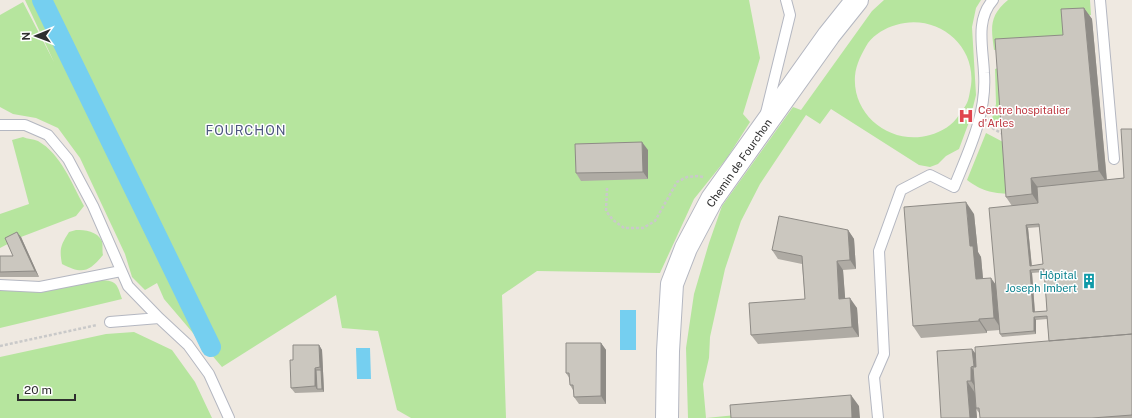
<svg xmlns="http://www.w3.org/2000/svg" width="1132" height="418" viewBox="0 0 1132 418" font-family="'Public Sans',sans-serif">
<rect width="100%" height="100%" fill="#efe9e1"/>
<path fill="#b6e59e" d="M 25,0 L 749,0 L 760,58 L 743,114 L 750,122 L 727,158 L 694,199 L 660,273 L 537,271 L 502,295 L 506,418 L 411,418 L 397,410 L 378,331 L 342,328 L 336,295 L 222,367 L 164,299 L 157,283 L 145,290 L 132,277 L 125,254 L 80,158 L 58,128 L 36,118 L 13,114 L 0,107 L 0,15 L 23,2 L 54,62 Z
M 884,0 L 981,0 L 976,8 L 972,27 L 976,95 L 972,111 L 964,108 C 968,103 969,97 970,91 C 980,47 937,12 896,25 C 885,28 875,34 868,43 C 862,53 856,64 855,76 C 852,117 893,146 930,135 C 941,132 953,125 959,115 L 969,122 L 959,149 L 946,156 L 938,164 L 930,167 L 919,165 L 831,109 L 820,124 L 806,115 L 760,184 L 741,221 L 725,269 L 710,337 L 709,358 L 703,384 L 706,418 L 736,415 L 736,418 L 688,418 L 686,348 L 694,294 L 709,243 L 722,206 L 793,107 L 801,110 L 872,11 Z
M 1008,0 L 1090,0 L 1091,15 L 1065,18 L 1065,42 L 994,50 C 991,27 989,16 1008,0 Z
M 1001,67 L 1005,129 L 991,122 L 996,104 L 995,69 Z
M 986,133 L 1005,143 L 1010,194 C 991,193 982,191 967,180 Z
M 23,137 C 27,139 33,139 38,141 C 61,154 72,184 84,206 L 76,216 L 21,237 L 0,248 L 0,214 L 29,204 L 12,140 Z
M 76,230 C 85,230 97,231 102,241 C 103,245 102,251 103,255 C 88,273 82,274 62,264 C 59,248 61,245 69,232 Z
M 101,280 C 117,281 117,284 122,299 L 0,328 L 0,291 L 37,290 Z
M 134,332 L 172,350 L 195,382 L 212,418 L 0,418 L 0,357 L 106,334 Z"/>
<path fill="#75cff0" d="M 620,310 L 636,310 L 636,350 L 620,350 Z
M 356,348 L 370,348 L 371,379 L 357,379 Z"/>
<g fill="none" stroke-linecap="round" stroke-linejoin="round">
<path stroke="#75cff0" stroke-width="20" d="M 42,0 L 211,347"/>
<defs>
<path id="lane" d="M 1100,0 L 1114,159
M 766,113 L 790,15 L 786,0
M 0,125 L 25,125 L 48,135 L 68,159 L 93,206 L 128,286 L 159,318
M 0,285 L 40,287 L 121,271
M 110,322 L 159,318 L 188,345 L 209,374 L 229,418
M 878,418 L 874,377 L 884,354 L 879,251 L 901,190 L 930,175 L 954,187 C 969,150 987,114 984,73 C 983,48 975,20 993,0"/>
<path id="secondary" d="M 667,418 L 668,351 L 672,284 L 686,248 L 712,199 L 829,35 L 857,0"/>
</defs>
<use href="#lane" stroke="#b4b7c1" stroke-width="12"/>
<use href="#secondary" stroke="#b4b7c1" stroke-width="24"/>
<path stroke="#c9c9c9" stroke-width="2.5" stroke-dasharray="3 2" stroke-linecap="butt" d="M 992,128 L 1003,134
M 607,188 L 606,211 L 613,220 L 624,228 L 643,228 L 655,221 L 677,182 L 687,177 L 698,176 L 703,177
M 0,346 L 97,325"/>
<use href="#lane" stroke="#fff" stroke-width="10"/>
<use href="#secondary" stroke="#fff" stroke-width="22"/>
</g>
<path fill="#afaba4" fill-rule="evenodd" d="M 1084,8 L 1092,19 L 1107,180 L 1124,178 L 1132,129 L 1132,418 L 980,418 L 980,414 L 976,409 L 977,418 L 941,418 L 972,349 L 975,353 L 1049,341 L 1047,319 L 1036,320 L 1036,334 L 1002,337 L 1000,334 L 1000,330 L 987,331 L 987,333 L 921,338 L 913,326 L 974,214 L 978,252 L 981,257 L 983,278 L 996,285 L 1012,206 L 1006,197 L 1063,35 ZM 1040,227 L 1043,264 L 1032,266 L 1028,228 ZM 1044,272 L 1047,311 L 1035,312 L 1032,273 Z
M 648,150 L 648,179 L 581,181 L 576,173 Z
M 848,230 L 854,239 L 856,269 L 843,270 L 845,299 L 857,308 L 859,337 L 758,344 L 751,335 L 805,299 L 802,264 L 778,259 L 772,250 Z
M 21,237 L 39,277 L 0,277 L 0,256 L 13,256 Z
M 601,343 L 606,350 L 606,404 L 579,404 L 574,397 L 573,390 L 570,385 L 570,379 L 566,373 Z
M 319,345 L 322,350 L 324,392 L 295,393 L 291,388 L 293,360 Z"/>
<path fill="#8e8b86" d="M 1084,8 L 1092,19 L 1107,183 L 1099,171 Z
M 642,142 L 648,150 L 648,179 L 643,172 Z
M 1031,178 L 1039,189 L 1040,206 L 1032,194 Z
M 966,202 L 974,214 L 978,252 L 981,257 L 984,290 L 976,279 L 970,246 Z
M 1026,225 L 1028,228 L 1032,269 L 1030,266 Z
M 848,230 L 854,239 L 856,269 L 850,260 Z
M 17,232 L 21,237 L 39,277 L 35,271 Z
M 837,261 L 843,270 L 846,309 L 839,299 Z
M 1030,270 L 1032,273 L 1035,315 L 1033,312 Z
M 991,278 L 999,289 L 1002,330 L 994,318 Z
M 850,298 L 857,308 L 859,337 L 852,327 Z
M 1034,317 L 1036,320 L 1036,334 L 1034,331 Z
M 979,319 L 987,331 L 987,333 L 979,321 Z
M 601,343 L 606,350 L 606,404 L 601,396 Z
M 319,345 L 322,350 L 324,392 L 322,389 L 321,370 L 320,367 Z
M 972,349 L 980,360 L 982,378 L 974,366 Z
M 971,367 L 979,378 L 979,392 L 971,381 Z
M 315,368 L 318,373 L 317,389 L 319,392 L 315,386 Z
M 967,381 L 975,393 L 977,418 L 970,418 Z
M 851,395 L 859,406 L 860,418 L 852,418 Z"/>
<path fill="#cbc7bf" stroke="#8e8b86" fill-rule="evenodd" d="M 1084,8 L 1099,171 L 1031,178 L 1032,194 L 1006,197 L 995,39 L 1063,35 L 1061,9 Z
M 1121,129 L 1132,129 L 1132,334 L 1049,341 L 1047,316 L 1034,317 L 1034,331 L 1000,334 L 989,208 L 1038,203 L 1037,187 L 1124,178 ZM 1039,224 L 1043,264 L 1030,266 L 1026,225 ZM 1044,269 L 1047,311 L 1033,312 L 1030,270 Z
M 642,142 L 643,172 L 576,173 L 575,144 Z
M 966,202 L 970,246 L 973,246 L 976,279 L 991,278 L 994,318 L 979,319 L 979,321 L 913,326 L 904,207 Z
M 779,216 L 848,230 L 850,260 L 837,261 L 839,299 L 850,298 L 852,327 L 751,335 L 749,303 L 805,299 L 802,256 L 772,250 Z
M 17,232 L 35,271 L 0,272 L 0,256 L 13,256 L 5,238 Z
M 1132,334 L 1132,415 L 1092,418 L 980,418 L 979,408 L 976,408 L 973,367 L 976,367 L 975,347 Z
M 566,343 L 601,343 L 601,396 L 574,397 L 573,385 L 570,385 L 569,373 L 566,373 Z
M 293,345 L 319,345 L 320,367 L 315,368 L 315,386 L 291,388 L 290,360 L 293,360 Z
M 972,349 L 974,366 L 971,367 L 971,381 L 967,381 L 970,418 L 941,418 L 937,351 Z
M 316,370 L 321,370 L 322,389 L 317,389 Z
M 851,395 L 852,418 L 731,418 L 730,405 Z"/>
<defs>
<symbol id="hospital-bare" viewBox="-9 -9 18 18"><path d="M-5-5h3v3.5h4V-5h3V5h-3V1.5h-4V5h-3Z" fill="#e0444e" stroke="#fff" stroke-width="2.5" paint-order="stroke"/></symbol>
<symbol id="building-bare" viewBox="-9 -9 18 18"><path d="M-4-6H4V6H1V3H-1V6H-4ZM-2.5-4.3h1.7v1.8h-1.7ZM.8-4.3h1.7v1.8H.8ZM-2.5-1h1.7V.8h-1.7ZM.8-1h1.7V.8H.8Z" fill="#0f9aa8" stroke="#fff" stroke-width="2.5" paint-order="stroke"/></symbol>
</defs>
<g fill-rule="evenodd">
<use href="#hospital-bare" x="955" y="105" width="22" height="22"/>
<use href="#building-bare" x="1078" y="270" width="22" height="22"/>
</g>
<g text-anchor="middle" stroke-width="3" stroke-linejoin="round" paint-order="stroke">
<g font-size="11" fill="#be3a42" stroke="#fff" text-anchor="start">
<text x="978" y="114">Centre hospitalier<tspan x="978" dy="13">d'Arles</tspan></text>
</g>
<g font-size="11" fill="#2e2e2e" stroke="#fff">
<text transform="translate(739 163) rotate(-55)" y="4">Chemin de Fourchon</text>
</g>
<g font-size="11" fill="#0d838f" stroke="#fff" text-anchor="end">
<text x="1077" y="279">Hôpital<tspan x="1077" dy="13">Joseph Imbert</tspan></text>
</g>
<g font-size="13" letter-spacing="1" fill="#4d5680" stroke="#fff">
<text x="246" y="135">FOURCHON</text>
</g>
</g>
<g transform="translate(36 36) rotate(269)" stroke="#ffffff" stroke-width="3" paint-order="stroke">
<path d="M0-3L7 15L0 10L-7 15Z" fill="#2e2e2e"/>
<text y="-6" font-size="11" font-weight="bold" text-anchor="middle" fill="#2e2e2e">N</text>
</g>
<path d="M18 394v6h57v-6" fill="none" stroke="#2e2e2e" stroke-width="2"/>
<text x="24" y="394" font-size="12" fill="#2e2e2e" stroke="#ffffff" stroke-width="3" paint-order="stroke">20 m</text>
</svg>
